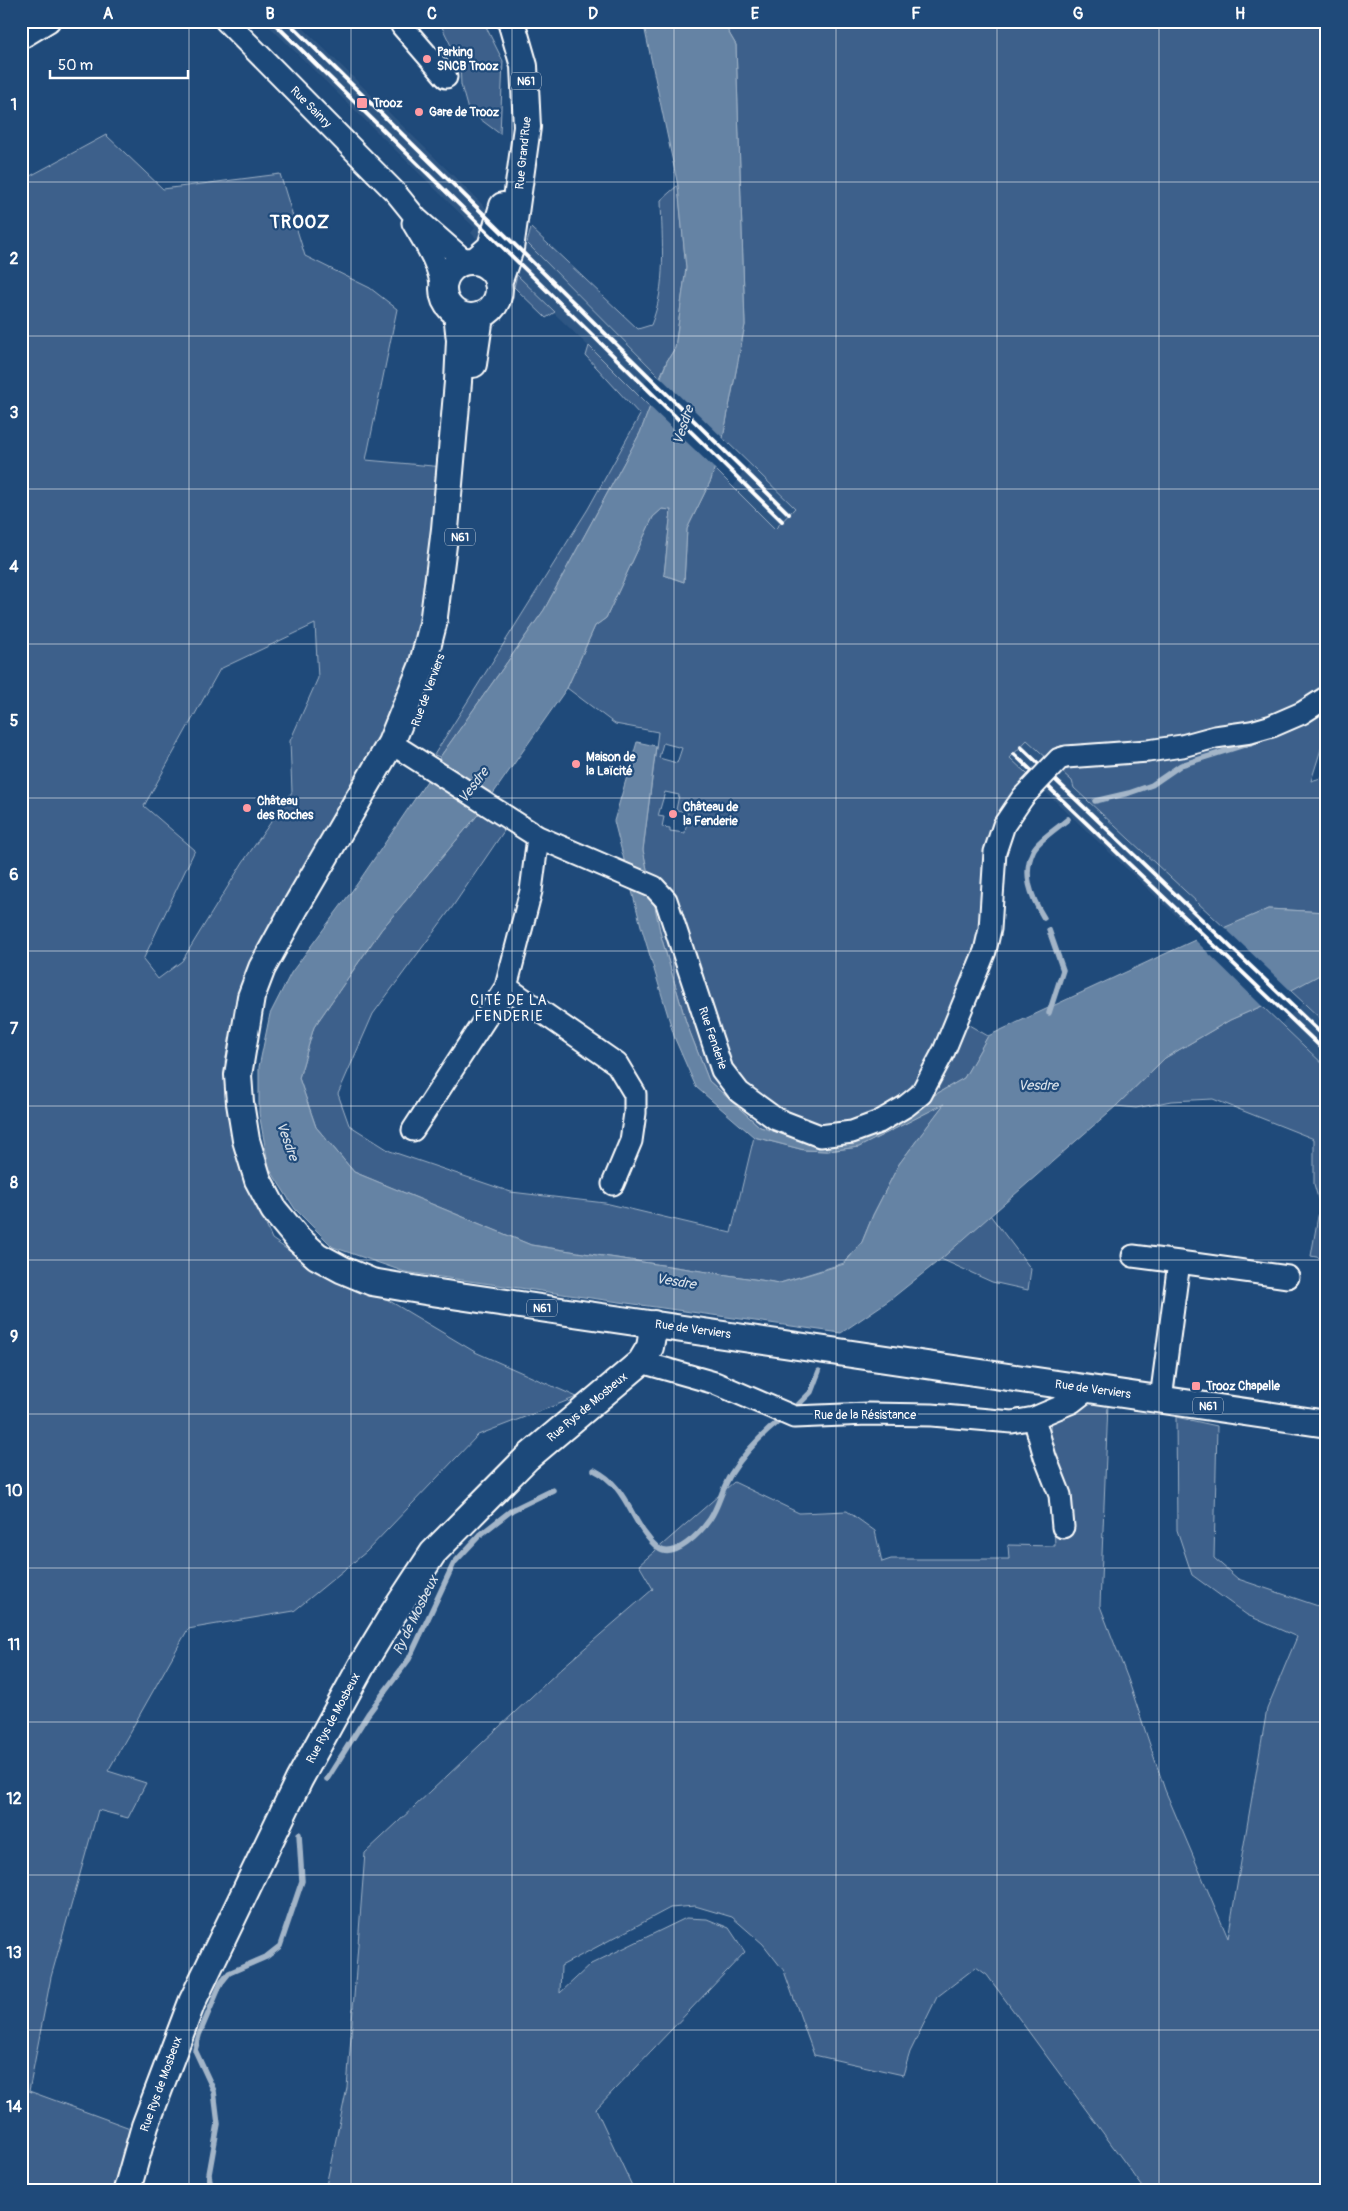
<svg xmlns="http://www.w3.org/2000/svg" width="1348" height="2211" viewBox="0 0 1348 2211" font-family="Pangolin,sans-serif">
<rect width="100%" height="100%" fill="#1f4a7a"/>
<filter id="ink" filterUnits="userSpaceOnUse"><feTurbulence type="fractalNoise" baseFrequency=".02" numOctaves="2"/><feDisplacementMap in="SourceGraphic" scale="10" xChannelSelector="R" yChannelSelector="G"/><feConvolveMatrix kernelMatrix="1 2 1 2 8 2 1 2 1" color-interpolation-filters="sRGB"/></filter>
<g filter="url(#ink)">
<path fill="#2e5683" d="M 264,21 L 296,21 L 487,209 L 491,209 L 527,243 L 653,370 L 638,394 L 471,233 L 475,228 Z
M 749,464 L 795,508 L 775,529 L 733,487 Z
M 1027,740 L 1073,781 L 1074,788 L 1203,907 L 1185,924 L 1010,758 Z
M 1303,1003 L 1327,1025 L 1327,1068 L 1281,1024 Z"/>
<path fill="#3c618b" stroke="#9eb0c5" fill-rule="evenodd" d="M 439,21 L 483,21 L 503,61 L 500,134 L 468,110 L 461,85 L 460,64 Z
M 722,21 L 1327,21 L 1327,730 L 1311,781 L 1327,776 L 1327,912 L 1268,909 L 1225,928 L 1074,788 L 1072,781 L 1027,740 L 1010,758 L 1042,788 L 1007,828 L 962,1021 L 988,1036 L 964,1078 L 858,1139 L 807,1141 L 760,1127 L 709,1081 L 686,1022 L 661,936 L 643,850 L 658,732 L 615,724 L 567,688 L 595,626 L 606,618 L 653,517 L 662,509 L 671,510 L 664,575 L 684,582 L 687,529 L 711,480 L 714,468 L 775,529 L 795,508 L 723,438 L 745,325 L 736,45 ZM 663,743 L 682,748 L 677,763 L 659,758 ZM 665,792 L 679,795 L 676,810 L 688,812 L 685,833 L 670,831 L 670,828 L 662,827 L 664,817 L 658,816 Z
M 106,135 L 163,189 L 280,174 L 305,256 L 370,288 L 397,309 L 366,460 L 444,467 L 423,620 L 389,732 L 246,977 L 225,1061 L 241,1166 L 272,1239 L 315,1269 L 388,1300 L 475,1352 L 577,1397 L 478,1435 L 366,1552 L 294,1611 L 188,1629 L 108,1771 L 146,1783 L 128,1818 L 98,1810 L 51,1977 L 29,2091 L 130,2128 L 114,2190 L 21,2190 L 21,181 ZM 315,624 L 318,678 L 290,741 L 292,792 L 243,862 L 182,961 L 158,979 L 143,960 L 195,850 L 144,806 L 220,669 Z
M 678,185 L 686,268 L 675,348 L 667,361 L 660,377 L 527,243 L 531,228 L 638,329 L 651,325 C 667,286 662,242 661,200 Z
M 517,275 L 555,312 L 546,318 L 514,287 Z
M 589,346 L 650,407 L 640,433 L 544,610 L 440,757 L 434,755 L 588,509 L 640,415 L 586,356 Z
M 481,811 L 506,828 L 453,906 L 373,1014 L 338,1094 L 349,1125 L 390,1151 L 511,1192 L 605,1203 L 731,1233 L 754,1137 L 804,1150 L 827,1151 L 859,1147 L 945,1103 L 899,1164 L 873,1215 L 862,1242 L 844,1263 L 780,1283 L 531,1245 L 354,1172 L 316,1127 L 299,1078 L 314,1027 L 381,930 Z
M 1327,971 L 1327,1018 L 1322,1020 L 1290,990 Z
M 1262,1006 L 1327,1068 L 1327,1259 L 1311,1256 L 1320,1205 L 1314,1184 L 1314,1139 L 1213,1099 L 1171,1101 L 1136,1108 L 1116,1106 L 1165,1058 L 1230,1020 Z
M 990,1215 L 1031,1269 L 1028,1290 L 992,1282 L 941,1259 Z
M 1054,1398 L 1108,1404 L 1100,1606 L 1128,1679 L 1165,1790 L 1228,1938 L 1267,1709 L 1297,1637 L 1247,1615 L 1192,1575 L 1177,1530 L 1176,1417 L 1217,1426 L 1214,1558 L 1238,1579 L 1327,1609 L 1327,2190 L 1145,2190 L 987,1975 L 976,1967 L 937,1997 L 910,2052 L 903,2075 L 814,2055 L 784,1971 L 763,1944 L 732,1917 L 695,1906 L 670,1908 L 561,1966 L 560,1993 L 591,1964 L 686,1918 L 707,1919 L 729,1928 L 745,1952 L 596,2109 L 634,2190 L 325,2190 L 347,2088 L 365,1853 L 563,1667 L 653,1589 L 639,1565 L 734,1482 L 799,1513 L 847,1511 L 875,1531 L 882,1562 L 891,1559 L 1009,1559 L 1008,1545 L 1055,1546 L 1050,1428 Z"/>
<path fill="#6583a4" stroke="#a3b5c8" d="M 643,21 L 722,21 L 736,45 L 745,325 L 723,438 L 711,480 L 687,529 L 684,582 L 664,575 L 671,510 L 662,509 L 653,517 L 606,618 L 595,626 L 567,688 L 481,811 L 381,930 L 314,1027 L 299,1078 L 316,1127 L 354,1172 L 531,1245 L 780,1283 L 844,1264 L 862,1242 L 873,1215 L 899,1164 L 944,1104 L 859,1147 L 827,1151 L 804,1150 L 754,1137 L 696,1087 L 675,1039 L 641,926 L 614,821 L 637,742 L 656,746 L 643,850 L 661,936 L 686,1022 L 709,1081 L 760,1127 L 807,1141 L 858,1139 L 964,1078 L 988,1036 L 1195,940 L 1268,909 L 1327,912 L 1327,971 L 1262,1006 L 1230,1020 L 1165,1058 L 1116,1106 L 941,1259 L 891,1299 L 841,1333 L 405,1272 L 333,1247 L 295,1209 L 269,1168 L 259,1113 L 259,1067 L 270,1014 L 291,973 L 357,884 L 429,778 L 440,757 L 544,610 L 640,433 L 667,361 L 675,348 L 686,268 L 678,186 Z"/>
<path fill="#1f4a7a" d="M 658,375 L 725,440 L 716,470 L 648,405 Z
M 1223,926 L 1225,928 L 1291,991 L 1264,1008 L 1193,938 Z"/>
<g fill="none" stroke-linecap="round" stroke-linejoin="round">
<path stroke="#a3b5c8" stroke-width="5.5" d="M 1095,801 L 1129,793 L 1152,785 L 1181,765 L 1257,741
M 1044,918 C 1031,897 1022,874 1033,851 C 1037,841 1059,827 1068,819
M 1049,1013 L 1063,970 L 1049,930
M 792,1411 L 811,1392 L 819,1371
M 594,1470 C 629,1487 630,1524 658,1548 C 674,1561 701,1532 710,1519 C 719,1506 722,1488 731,1474 C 745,1452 762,1434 783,1418
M 327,1779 L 368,1714 L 409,1659 L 454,1563 L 480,1535 L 512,1510 L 553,1490
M 211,2190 L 209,2174 L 218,2124 L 214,2091 L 195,2050 L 199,2035 L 221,1983 L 229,1973 L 266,1957 L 280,1946 L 302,1881 L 299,1834"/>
<defs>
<path id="minor" d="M 226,21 L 396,193 L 417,219 L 465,261
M 403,21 L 402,26 L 446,77
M 21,38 L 49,21
M 413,223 C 426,245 440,265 442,290
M 391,743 L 538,837 L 654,887 L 666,900 L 722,1070 L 739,1092 L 776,1119 L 820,1136 L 852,1132 L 879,1122 L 906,1106 L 921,1094 L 944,1051 L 985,951 L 990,929 L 995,852 L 1004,825 L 1023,797
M 1066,757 L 1148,751 L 1182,746 L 1215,737 L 1251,732 L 1272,726 L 1302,713 L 1327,697
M 506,987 L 617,1064 L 635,1094 L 635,1113 L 631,1141 L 613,1184
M 413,1130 L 506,987 L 531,891 L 538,837
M 1133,1256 L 1179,1262
M 641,1362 L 715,1383 L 794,1417 L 868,1414 L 932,1415 L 1012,1422 L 1034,1418 L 1072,1402 L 1090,1388
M 1161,1399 L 1179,1262 L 1288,1277
M 1034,1418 L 1045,1457 L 1060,1495 L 1063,1527"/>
<path id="major" d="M443 289a28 28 0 1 1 56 0a28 28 0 1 1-56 0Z
M 475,261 L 491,247 L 503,206
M 498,283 L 510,249 L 527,127 L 524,66 L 511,21
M 457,314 L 460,340 L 458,382 L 445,529 L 433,624 L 422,667 L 391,743 L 295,908 L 262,968 L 251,997 L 238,1075 L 240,1103 L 246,1140 L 258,1180 L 274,1210 L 298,1239 L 317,1256 L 343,1270 L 372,1282 L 425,1291 L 1327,1424
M 473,364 L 480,316
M 127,2190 L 145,2126 L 192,2002 L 299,1780 L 362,1665 L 393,1614 L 433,1553 L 527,1458 L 641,1362 L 650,1347 L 654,1324"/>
</defs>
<use href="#minor" stroke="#fff" stroke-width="25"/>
<use href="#major" stroke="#fff" stroke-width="30"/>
<use href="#minor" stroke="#1f4a7a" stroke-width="21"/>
<use href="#major" stroke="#1f4a7a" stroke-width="26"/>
<path stroke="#fff" stroke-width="4" d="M 272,21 L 782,521
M 287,21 L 789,514
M 1021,747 L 1327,1039
M 1014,754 L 1327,1053"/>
<defs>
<path id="minor-bridge" d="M 1023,797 L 1059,759 L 1066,757"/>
</defs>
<use href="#minor-bridge" stroke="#fff" stroke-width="25" stroke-linecap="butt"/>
<use href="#minor-bridge" stroke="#1f4a7a" stroke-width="21"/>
</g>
</g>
<path fill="none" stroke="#fff" stroke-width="1" stroke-opacity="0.55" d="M 189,21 L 189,2190M 351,21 L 351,2190M 512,21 L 512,2190M 674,21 L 674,2190M 836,21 L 836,2190M 997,21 L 997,2190M 1159,21 L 1159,2190M 21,182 L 1327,182M 21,336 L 1327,336M 21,489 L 1327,489M 21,644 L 1327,644M 21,798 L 1327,798M 21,951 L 1327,951M 21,1106 L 1327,1106M 21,1260 L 1327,1260M 21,1414 L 1327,1414M 21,1568 L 1327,1568M 21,1722 L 1327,1722M 21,1875 L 1327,1875M 21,2030 L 1327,2030"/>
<g fill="#ff9aa2" stroke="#1f4a7a" stroke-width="2">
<circle cx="427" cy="59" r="5"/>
<rect x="356" y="97" width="12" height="12" rx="2.5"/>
<circle cx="419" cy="112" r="5"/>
<circle cx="576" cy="764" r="5"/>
<circle cx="247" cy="808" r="5"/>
<circle cx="673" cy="814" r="5"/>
<rect x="1191" y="1381" width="10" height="10" rx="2.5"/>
</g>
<g text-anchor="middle" stroke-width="4.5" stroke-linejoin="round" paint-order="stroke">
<g fill="#1f4a7a" stroke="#bcc9d7" stroke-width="1">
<rect x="511" y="72.5" width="30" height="17" rx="4"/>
<rect x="445" y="528.5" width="30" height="17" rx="4"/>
<rect x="527" y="1299.5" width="30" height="17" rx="4"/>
<rect x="1193" y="1397.5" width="30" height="17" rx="4"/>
</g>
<g font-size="11" font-weight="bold" fill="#fff">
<text x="526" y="85">N61</text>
<text x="460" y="541">N61</text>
<text x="542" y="1312">N61</text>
<text x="1208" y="1410">N61</text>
</g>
<g font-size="12" font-weight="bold" fill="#fff" stroke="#1f4a7a" text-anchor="start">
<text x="437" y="56">Parking<tspan x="437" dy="14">SNCB Trooz</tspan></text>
<text x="373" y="107">Trooz</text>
<text x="429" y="116">Gare de Trooz</text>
<text x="586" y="761">Maison de<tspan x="586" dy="14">la Laïcité</tspan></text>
<text x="257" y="805">Château<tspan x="257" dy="14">des Roches</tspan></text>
<text x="683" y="811">Château de<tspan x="683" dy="14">la Fenderie</tspan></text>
<text x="1206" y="1390">Trooz Chapelle</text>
</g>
<g font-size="12" fill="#fff" stroke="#1f4a7a">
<text transform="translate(311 107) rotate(45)" y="4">Rue Sainry</text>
<text transform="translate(523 153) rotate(-84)" y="4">Rue Grand'Rue</text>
<text transform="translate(428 690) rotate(-70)" y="4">Rue de Verviers</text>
<text transform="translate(713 1038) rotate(71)" y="4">Rue Fenderie</text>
<text transform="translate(693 1329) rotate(8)" y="4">Rue de Verviers</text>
<text transform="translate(1093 1389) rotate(8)" y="4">Rue de Verviers</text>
<text transform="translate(587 1407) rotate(-40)" y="4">Rue Rys de Mosbeux</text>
<text x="865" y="1419">Rue de la Résistance</text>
<text transform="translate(333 1718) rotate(-62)" y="4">Rue Rys de Mosbeux</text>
<text transform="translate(161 2084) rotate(-70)" y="4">Rue Rys de Mosbeux</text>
</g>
<g font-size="14" font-style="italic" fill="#d8e0e8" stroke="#1f4a7a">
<text transform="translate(683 425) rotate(-72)" y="5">Vesdre</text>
<text transform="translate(473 785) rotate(-53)" y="5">Vesdre</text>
<text x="1038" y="1090">Vesdre</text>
<text transform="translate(288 1141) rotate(70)" y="5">Vesdre</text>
<text transform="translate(676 1281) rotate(9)" y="5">Vesdre</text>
<text transform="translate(415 1615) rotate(-64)" y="5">Ry de Mosbeux</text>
</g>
<g font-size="14" letter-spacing="1" fill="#fff" stroke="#1f4a7a">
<text x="509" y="1005">CITÉ DE LA<tspan x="509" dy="16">FENDERIE</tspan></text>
</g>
<g font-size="18" font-weight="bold" letter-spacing="1" fill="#fff" stroke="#1f4a7a">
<text x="300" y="228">TROOZ</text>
</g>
</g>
<rect width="1348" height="2211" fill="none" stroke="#1f4a7a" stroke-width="55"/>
<path d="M50 70v8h138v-8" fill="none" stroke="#ffffff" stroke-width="2.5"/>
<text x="58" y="70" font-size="15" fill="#ffffff" stroke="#1f4a7a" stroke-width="4" paint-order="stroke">50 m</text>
<rect x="28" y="28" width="1292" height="2156" fill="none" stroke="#fff" stroke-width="2"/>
<g font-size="16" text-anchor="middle" font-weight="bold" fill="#fff">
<text x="108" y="19">A</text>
<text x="270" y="19">B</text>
<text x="432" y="19">C</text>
<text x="593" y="19">D</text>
<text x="755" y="19">E</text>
<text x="916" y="19">F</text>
<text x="1078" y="19">G</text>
<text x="1240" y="19">H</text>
<text x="14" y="110">1</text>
<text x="14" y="264">2</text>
<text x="14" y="418">3</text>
<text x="14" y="572">4</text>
<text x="14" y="726">5</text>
<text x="14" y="880">6</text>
<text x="14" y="1034">7</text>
<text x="14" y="1188">8</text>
<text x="14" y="1342">9</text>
<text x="14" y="1496">10</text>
<text x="14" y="1650">11</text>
<text x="14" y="1804">12</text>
<text x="14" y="1958">13</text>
<text x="14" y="2112">14</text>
</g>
</svg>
